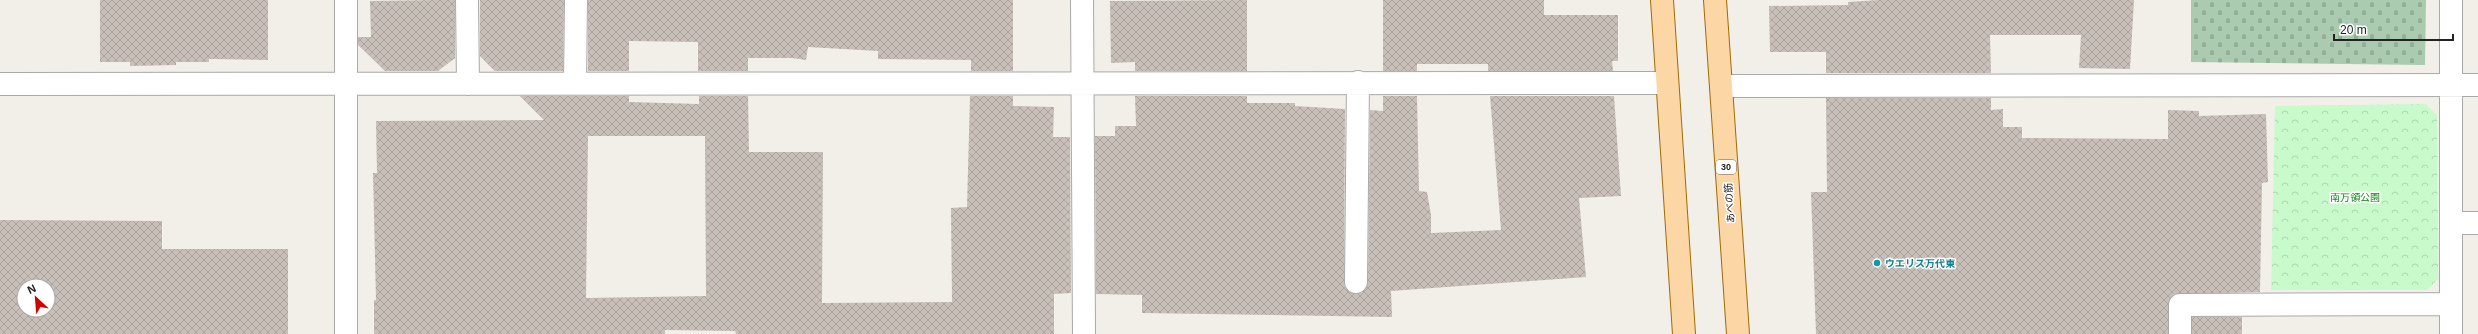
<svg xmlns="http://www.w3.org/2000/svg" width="2478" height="334" viewBox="0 0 2478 334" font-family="Arial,'Noto Sans JP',sans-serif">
<defs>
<pattern id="cemetery-stones" width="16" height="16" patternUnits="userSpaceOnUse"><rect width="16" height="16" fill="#aacbaf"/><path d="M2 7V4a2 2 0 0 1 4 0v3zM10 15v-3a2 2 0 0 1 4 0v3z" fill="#92ae96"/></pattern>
<pattern id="park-crowns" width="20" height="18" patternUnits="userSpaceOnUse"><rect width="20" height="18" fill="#c8facc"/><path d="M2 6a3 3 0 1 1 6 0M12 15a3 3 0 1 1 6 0" fill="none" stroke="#acd6af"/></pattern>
<pattern id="building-cross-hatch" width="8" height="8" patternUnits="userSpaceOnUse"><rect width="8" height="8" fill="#c7bfb8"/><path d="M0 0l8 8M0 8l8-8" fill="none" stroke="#aba49e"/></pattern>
</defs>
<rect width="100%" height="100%" fill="#f2efe9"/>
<path fill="url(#cemetery-stones)" d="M 2191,0 L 2426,0 L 2425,65 L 2191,62 Z"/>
<path fill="url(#park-crowns)" d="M 2426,104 L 2437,115 L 2438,279 L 2427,290 L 2271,290 L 2275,106 Z"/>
<path fill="url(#building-cross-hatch)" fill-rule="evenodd" d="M 100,0 L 268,0 L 268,60 L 209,59 L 209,62 L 176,62 L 176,65 L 130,66 L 130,62 L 100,62 Z
M 437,0 L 455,0 L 455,58 L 438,71 L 385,71 L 358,45 L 358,37 L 371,37 L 370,1 Z
M 480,0 L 564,0 L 563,71 L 495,71 L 480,56 Z
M 588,0 L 1013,0 L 1013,71 L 971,71 L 971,60 L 878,59 L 878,51 L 808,47 L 806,60 L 792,58 L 748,58 L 748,71 L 698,71 L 698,42 L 629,41 L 629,71 L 588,71 Z
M 1247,0 L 1247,71 L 1135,71 L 1135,62 L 1111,63 L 1110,1 Z
M 1383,0 L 1544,0 L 1544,15 L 1618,15 L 1618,61 L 1612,61 L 1613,71 L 1488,71 L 1488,64 L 1417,64 L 1417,71 L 1383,71 Z
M 1879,0 L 2134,0 L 2130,69 L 2079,68 L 2081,35 L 1990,35 L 1991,73 L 1826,73 L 1826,52 L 1770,52 L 1769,6 L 1848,5 L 1848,2 Z
M 520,96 L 629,96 L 629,102 L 699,104 L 699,96 L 748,96 L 749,152 L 823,152 L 822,303 L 952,302 L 951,208 L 967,207 L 970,96 L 1013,96 L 1013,106 L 1054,107 L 1053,137 L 1070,137 L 1071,293 L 1054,294 L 1054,334 L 736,334 L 735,331 L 665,330 L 665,334 L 374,334 L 374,300 L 376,300 L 373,173 L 377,173 L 376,121 L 544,120 ZM 588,136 L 705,136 L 706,296 L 586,298 Z
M 1135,96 L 1247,96 L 1247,103 L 1295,103 L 1295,106 L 1345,109 L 1344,282 L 1345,288 L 1355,294 L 1362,293 L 1368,282 L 1370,110 L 1383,111 L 1383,96 L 1417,96 L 1419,191 L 1427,192 L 1431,215 L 1431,233 L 1501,230 L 1490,96 L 1614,96 L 1621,196 L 1579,198 L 1586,277 L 1391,291 L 1392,317 L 1142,313 L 1142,295 L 1096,294 L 1095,136 L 1115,136 L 1115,126 L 1136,126 Z
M 1826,98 L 1991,98 L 1991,110 L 2003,109 L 2003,127 L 2022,127 L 2022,138 L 2168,139 L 2168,110 L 2199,111 L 2199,116 L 2266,114 L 2268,182 L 2262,183 L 2260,292 L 2174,294 L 2168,305 L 2168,334 L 1816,334 L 1811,192 L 1827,192 Z
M 0,220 L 162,221 L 162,249 L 288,249 L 288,334 L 0,334 ZM 24,286 L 48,286 L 48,310 L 24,310 Z
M 2192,317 L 2242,317 L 2242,334 L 2192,334 Z"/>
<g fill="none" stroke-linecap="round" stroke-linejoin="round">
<defs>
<path id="minor" d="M 467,0 L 468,84
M 1082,0 L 1084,334
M 2451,0 L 2451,334
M 575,83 L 576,0
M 0,84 L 1667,83
M 1721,86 L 2478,85
M 2451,223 L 2478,223
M 1356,282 L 1358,82
M 346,334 L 346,0
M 2180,334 L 2180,305 L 2451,304"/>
<path id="major" d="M 1662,0 L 1684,334
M 1715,0 L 1738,334"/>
</defs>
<use href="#minor" stroke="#a9a9a9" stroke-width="24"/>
<use href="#major" stroke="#a06b00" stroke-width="24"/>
<use href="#minor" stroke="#fff" stroke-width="22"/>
<use href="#major" stroke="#fcd6a4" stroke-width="22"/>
</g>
<circle fill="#0f9aa8" stroke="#fff" stroke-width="1.5" cx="1877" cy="263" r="4"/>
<g text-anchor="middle" stroke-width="3" stroke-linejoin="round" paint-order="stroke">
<rect fill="#fff" stroke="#646464" stroke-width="1" x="1716" y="160" width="20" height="14" rx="3"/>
<g font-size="9" font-weight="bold" fill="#222">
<text x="1726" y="170">30</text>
</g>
<g font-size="10" fill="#0c8416" stroke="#fff">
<text x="2355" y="201">南万領公園</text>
</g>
<g font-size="10" fill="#222" stroke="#fff">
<text transform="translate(1729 203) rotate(-94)" y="4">あべの筋</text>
</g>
<g font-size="10" font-weight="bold" fill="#0d838f" stroke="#fff" text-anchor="start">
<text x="1885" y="267">ウエリス万代東</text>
</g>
</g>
<g transform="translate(36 298) rotate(334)"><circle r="19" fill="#ffffff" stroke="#a7a7a7"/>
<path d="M0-3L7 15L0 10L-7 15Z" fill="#d40000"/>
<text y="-6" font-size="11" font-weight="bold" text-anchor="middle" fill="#222222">N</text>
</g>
<path d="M2334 34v6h119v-6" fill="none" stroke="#222222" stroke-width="2"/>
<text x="2340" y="34" font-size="12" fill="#222222" stroke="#ffffff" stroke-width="3" paint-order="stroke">20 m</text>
</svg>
